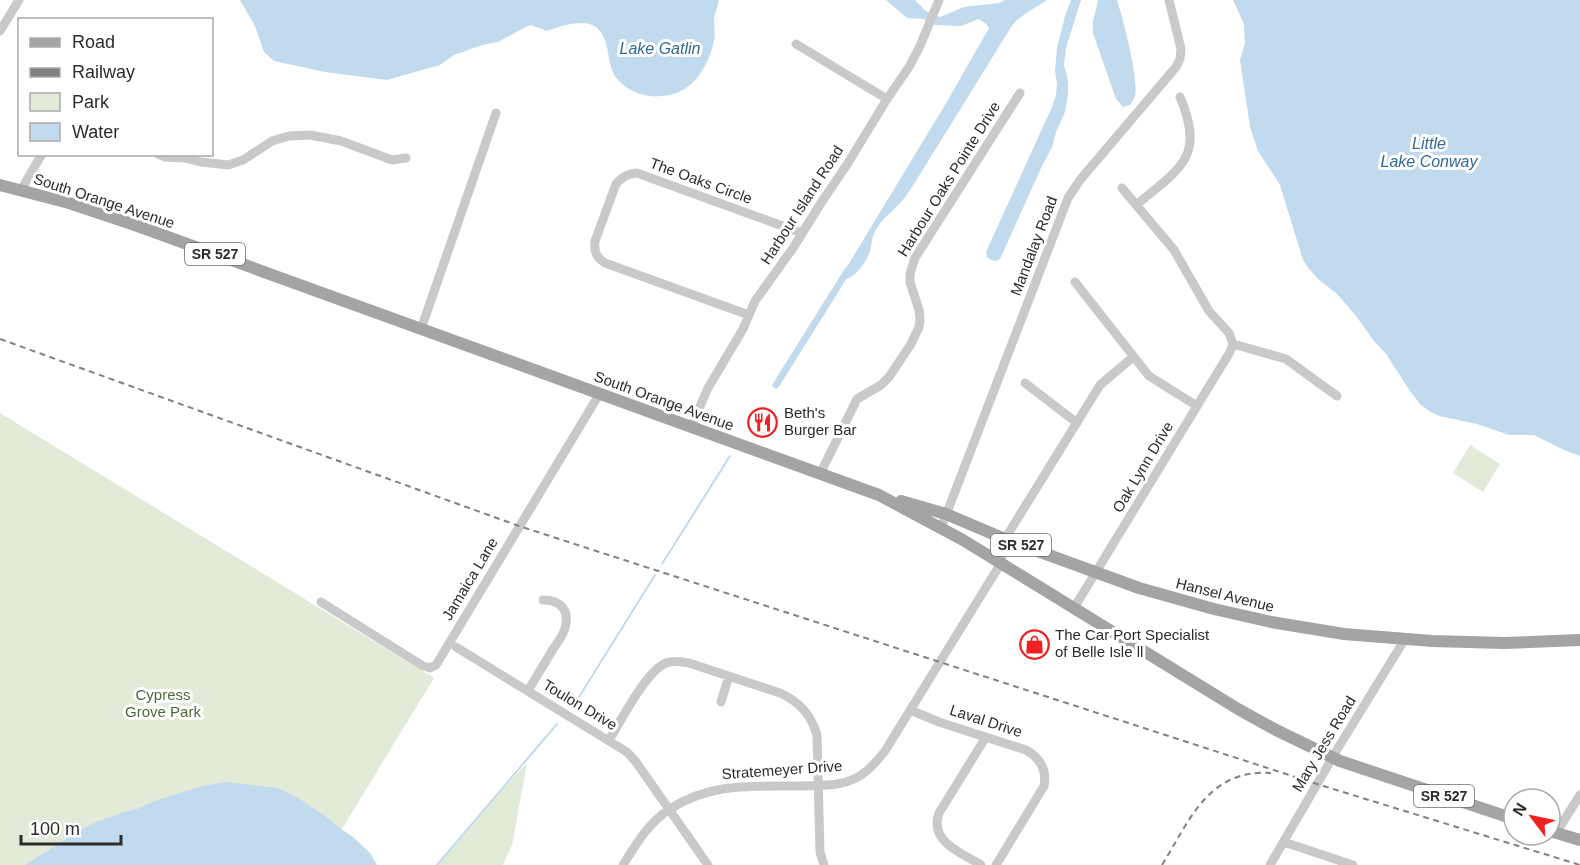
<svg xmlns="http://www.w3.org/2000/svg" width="1580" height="865" viewBox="0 0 1580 865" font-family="Helvetica,sans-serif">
<rect width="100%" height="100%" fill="#fff"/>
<path fill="#e1ebd8" d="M 0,413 L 434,678 L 320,865 L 0,865 Z
M 1470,445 L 1500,464 L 1483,492 L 1453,473 Z
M 527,763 L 512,845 L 503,865 L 438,865 L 493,799 Z"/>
<path fill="#c2daed" d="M 240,0 L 719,0 C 718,6 715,12 714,18 C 714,27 716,36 713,45 C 706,71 690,95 661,96 C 645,98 630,92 619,81 C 604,66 613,41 596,27 C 585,18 559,26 547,31 L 531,25 L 526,27 L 498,42 L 482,45 L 454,55 L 440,65 L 387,80 L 325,72 L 274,61 L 264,52 L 255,26 Z
M 886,0 L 915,0 L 926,11 L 940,17 L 964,7 L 999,3 L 1005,0 L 1047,0 C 1035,8 1023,14 1013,24 L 914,184 C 910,190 905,198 900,203 C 892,212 883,218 877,228 C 872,235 872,243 870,251 C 867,261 856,277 846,279 L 843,277 L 848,265 L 945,105 L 989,28 L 986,24 L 979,19 L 961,26 L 935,25 L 924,19 L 907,18 Z
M 1071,0 L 1081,0 L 1066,48 L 1064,65 L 1068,80 L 1068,95 L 1065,112 L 1056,132 L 1052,147 L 1042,166 L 1000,259 L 996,261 L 991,260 L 987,257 L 986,252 L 1052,107 L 1056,95 L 1057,84 L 1055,71 L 1057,48 L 1065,16 Z
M 1098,0 L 1117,0 C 1123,19 1139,79 1135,96 C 1134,99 1132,102 1130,105 L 1123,107 L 1116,99 L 1093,33 L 1093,21 Z
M 1233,0 L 1580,0 L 1580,456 L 1564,450 L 1534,435 L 1509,435 L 1477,424 L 1439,416 L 1429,411 L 1420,404 L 1410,391 L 1386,354 L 1374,341 L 1356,316 L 1337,294 L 1318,279 L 1309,269 L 1303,260 L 1280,185 L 1258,151 L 1250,127 L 1240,60 L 1245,43 L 1244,24 Z
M 226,782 L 277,788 L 295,796 L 332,821 L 338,827 L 353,837 L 370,853 L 377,865 L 25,865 L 75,833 L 96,822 L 121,813 L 137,809 L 157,800 L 203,786 Z"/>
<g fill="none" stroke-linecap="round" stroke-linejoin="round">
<path stroke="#c2daed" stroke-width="2" d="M 662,564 L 730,456
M 574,705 L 655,575
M 437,865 L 557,724"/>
<path stroke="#c2daed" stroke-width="7" d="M 776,385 L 848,270"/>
<path stroke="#c9c9c9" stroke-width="9" d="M 0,31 L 19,0
M 796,44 L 887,99
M 158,154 L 165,157 L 185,158 L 201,162 L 228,165 L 243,160 L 272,141 L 289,136 L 310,135 L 341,141 L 392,160 L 406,158
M 21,190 L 42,154
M 1136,205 C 1179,169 1206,158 1180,97
M 1075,282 L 1149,376 L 1197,406
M 749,315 L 605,263 C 596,257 594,252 595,241 L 616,184 C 622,177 627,174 637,173 L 802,233
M 421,329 L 496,113
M 1233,344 L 1286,359 L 1337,396
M 1025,383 L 1077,423
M 691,427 L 708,388 L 743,329 L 755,301 L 793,248 L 821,203 L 848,163 L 887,99 L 909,67 L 920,46 L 939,0
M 820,474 L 857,399 L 881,385 L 889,377 L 911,344 L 919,327 L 920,320 L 919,310 L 910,282 L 910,274 L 915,258 L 1020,93
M 941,528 L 1068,198 L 1080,180 L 1176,67 L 1180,59 L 1181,49 L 1169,0
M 321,602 L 423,666 L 430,668 L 436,665 L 600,393
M 1074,608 L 1230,352 L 1233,344 L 1229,333 L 1209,311 L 1174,250 L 1122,188
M 456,647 L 627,752 L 636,762 L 708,865
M 528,691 C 536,677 545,663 553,649 C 557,643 563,636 565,628 C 570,611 561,600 543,600
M 721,702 L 729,676
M 910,710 L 939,722 L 1026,750 C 1040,758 1047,770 1044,786 L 996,865
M 609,740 C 621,721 646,671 666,663 C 674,660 681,662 689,663 L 780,693 C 800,702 811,715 817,735 L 820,852 L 824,865
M 1556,833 L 1580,795
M 1284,842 L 1353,865
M 623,865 C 636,844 649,822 670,809 C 713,781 756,787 804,786 C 821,785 839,786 854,779 C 867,773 876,762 885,751 L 1001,563 L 1005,539 L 1100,385 L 1133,357
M 981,865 C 960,852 929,842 939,813 L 986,737
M 1270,865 L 1338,748 L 1405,639"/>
<path stroke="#a4a4a4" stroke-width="12" d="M 0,185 L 69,203 L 132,224 L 879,495 L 963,540 L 1238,709 L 1276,730 L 1340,761 L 1514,819
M 901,501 L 946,514 L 1005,539 L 1139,588 L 1214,609 L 1271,622 L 1344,634 L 1432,641 L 1504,643 L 1580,640
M 1550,831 L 1580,840"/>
<path stroke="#818181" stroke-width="2" stroke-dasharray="6 4.5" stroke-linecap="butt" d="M 0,339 L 519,526 L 1317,784 L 1580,865
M 1162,865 C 1190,820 1208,769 1271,773"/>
</g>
<defs>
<symbol id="restaurant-ring" viewBox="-11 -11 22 22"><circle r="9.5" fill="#fff" stroke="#f12123" stroke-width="1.5"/><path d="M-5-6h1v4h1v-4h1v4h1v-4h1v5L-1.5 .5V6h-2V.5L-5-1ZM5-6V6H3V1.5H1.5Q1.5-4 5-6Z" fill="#f12123"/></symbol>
<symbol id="shop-ring" viewBox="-11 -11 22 22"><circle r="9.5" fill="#fff" stroke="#f12123" stroke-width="1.5"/><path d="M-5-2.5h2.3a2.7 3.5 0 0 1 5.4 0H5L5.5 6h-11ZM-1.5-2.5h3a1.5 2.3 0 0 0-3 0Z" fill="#f12123"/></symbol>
</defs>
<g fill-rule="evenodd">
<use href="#restaurant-ring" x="746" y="406" width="33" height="33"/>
<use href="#shop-ring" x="1018" y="628" width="33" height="33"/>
</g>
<g text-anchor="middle" stroke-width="6" stroke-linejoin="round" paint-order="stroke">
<g fill="#fff" stroke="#6b6b6b" stroke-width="1.5">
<rect x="185" y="243" width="60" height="22" rx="4.5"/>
<rect x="991" y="534" width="60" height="22" rx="4.5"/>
<rect x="1414" y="785" width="60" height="22" rx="4.5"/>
</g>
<g font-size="14" font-weight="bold" fill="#2c2c2c">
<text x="215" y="259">SR 527</text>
<text x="1021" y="550">SR 527</text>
<text x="1444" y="801">SR 527</text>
</g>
<g font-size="15" fill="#2c2c2c" stroke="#fff">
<text transform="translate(949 179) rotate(-58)" y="5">Harbour Oaks Pointe Drive</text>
<text transform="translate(701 181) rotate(20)" y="5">The Oaks Circle</text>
<text transform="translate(104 201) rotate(18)" y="5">South Orange Avenue</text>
<text transform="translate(802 205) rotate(-57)" y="5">Harbour Island Road</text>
<text transform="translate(1034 246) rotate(-69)" y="5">Mandalay Road</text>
<text transform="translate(664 401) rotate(20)" y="5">South Orange Avenue</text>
<text transform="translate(1143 467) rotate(-59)" y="5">Oak Lynn Drive</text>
<text transform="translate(470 579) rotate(-59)" y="5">Jamaica Lane</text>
<text transform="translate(1225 595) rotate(14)" y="5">Hansel Avenue</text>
<text transform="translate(580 705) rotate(31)" y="5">Toulon Drive</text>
<text transform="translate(986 721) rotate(18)" y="5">Laval Drive</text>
<text transform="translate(1324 744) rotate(-59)" y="5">Mary Jess Road</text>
<text transform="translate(782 770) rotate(-4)" y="5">Stratemeyer Drive</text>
</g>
<g font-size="15" fill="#2c2c2c" stroke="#fff" text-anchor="start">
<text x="784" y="418">Beth's<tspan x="784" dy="17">Burger Bar</tspan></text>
<text x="1055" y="640">The Car Port Specialist<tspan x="1055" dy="17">of Belle Isle ll</tspan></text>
</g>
<g font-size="15" fill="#4c6a37" stroke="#fff">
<text x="163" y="700">Cypress<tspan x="163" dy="17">Grove Park</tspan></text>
</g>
<g font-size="16" font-style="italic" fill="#356993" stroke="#fff">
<text x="660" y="54">Lake Gatlin</text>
<text x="1429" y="149">Little<tspan x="1429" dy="18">Lake Conway</tspan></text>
</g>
</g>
<rect x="18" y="18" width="195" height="138" fill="#ffffff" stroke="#ababab" stroke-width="1.5"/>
<rect x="30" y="38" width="30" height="9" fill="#a4a4a4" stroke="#ababab" stroke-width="1.5"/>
<text x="72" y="48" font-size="18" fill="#2c2c2c">Road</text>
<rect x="30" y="68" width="30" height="9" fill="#818181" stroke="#ababab" stroke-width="1.5"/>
<text x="72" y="78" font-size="18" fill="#2c2c2c">Railway</text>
<rect x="30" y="93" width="30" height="18" fill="#e1ebd8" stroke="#ababab" stroke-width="1.5"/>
<text x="72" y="108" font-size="18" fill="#2c2c2c">Park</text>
<rect x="30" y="123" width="30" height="18" fill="#c2daed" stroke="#ababab" stroke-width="1.5"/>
<text x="72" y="138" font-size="18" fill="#2c2c2c">Water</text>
<g transform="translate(1532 817) rotate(302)"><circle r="28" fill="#ffffff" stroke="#ababab" stroke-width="1.5"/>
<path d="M0-4.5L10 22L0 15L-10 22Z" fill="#f12123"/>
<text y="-9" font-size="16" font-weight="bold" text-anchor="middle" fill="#2c2c2c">N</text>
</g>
<path d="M21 835v9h100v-9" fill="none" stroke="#2c2c2c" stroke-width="3"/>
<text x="30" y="835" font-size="18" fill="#2c2c2c" stroke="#ffffff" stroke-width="4.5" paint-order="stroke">100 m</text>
</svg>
